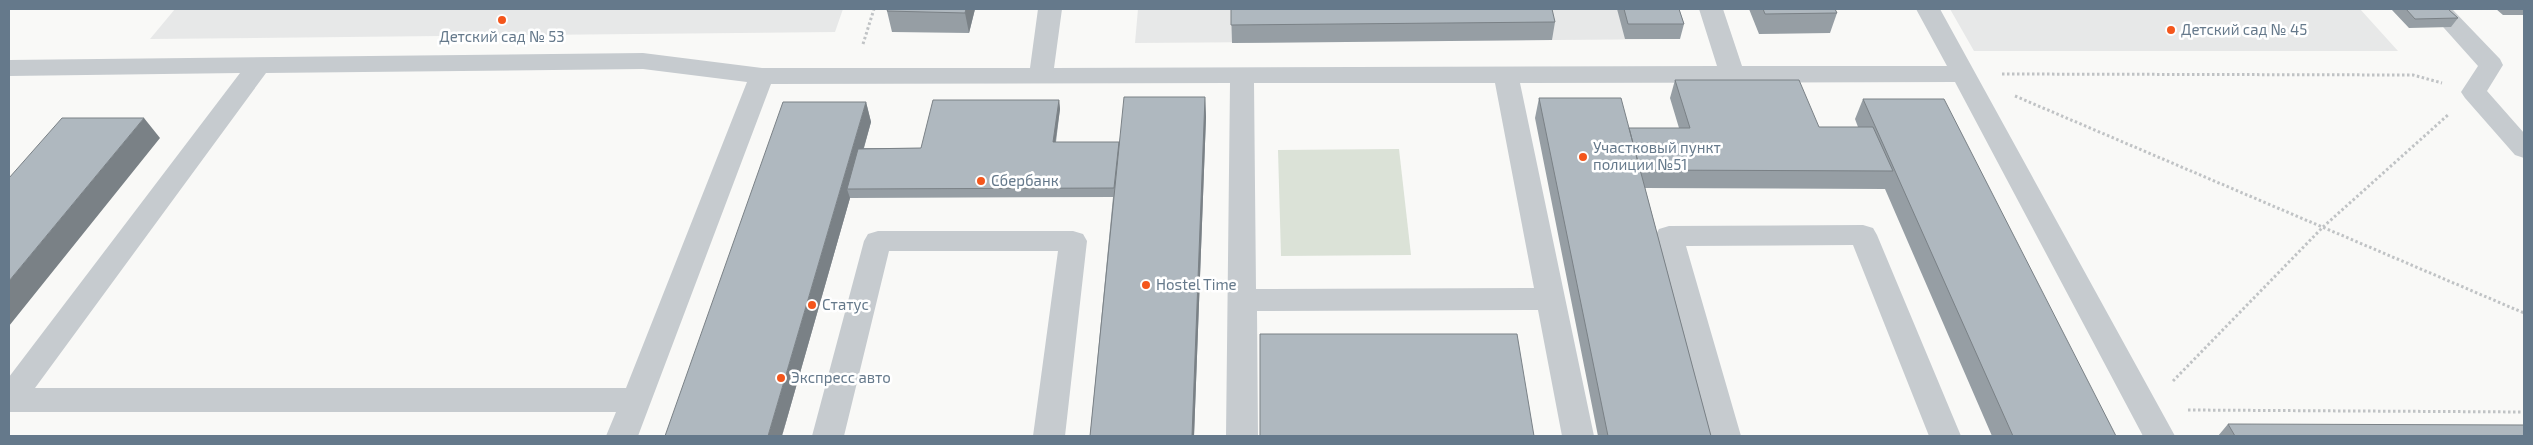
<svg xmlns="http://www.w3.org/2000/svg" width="2533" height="445" viewBox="0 0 2533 445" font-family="'Exo 2',sans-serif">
<rect width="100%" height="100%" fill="#f9f9f7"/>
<path fill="#e7e8e8" d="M 175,9 L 843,9 L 835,32 L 150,39 Z
M 1138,9 L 1671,9 L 1680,39 L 1135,43 Z
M 1950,9 L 2360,9 L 2398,51 L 1974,51 Z"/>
<path fill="#dbe2d7" d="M 1399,149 L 1411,255 L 1281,256 L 1278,150 Z"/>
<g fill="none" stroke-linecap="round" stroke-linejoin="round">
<path stroke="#c0c3c5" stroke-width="3" stroke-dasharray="2.5 2.5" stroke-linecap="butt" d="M 863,44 L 874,9
M 2002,74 L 2413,75 L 2442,83
M 2015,96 L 2524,313
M 2173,381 L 2323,227 L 2449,114
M 2188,410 L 2524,412"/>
<path fill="#c6cbcf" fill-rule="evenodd" d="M 1038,9 L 1062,9 L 1054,68 L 1717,66 L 1699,9 L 1723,9 L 1742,66 L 1947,66 L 1916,9 L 1940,9 L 2175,436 L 2143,436 L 1955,82 L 1520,83 L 1594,436 L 1562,436 L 1538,310 L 1257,311 L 1258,436 L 1226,436 L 1230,83 L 771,84 L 638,436 L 606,436 L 616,412 L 9,412 L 9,377 L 240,73 L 9,76 L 9,60 L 643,53 L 762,68 L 1030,68 ZM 643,69 L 747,82 L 626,388 L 35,388 L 266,73 ZM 1254,83 L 1495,83 L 1534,288 L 1256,289 Z
M 2427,9 L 2452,9 L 2500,59 L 2503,65 L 2487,91 L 2524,133 L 2524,158 L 2515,155 L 2465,98 L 2461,92 L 2478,66 Z
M 1863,225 L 1873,228 L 1877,235 L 1961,436 L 1929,436 L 1853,245 L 1686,246 L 1741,436 L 1709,436 L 1655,236 L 1659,229 L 1669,226 Z
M 878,231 L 1073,231 L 1083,234 L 1087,241 L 1065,436 L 1033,436 L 1058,251 L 889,251 L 844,436 L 812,436 L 864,241 L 868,234 Z"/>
</g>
<path fill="#969ea4" d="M 975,9 L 969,33 L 892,32 L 887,11 Z
M 1231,9 L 1555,22 L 1552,40 L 1232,43 Z
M 1617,9 L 1679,9 L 1684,24 L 1680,39 L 1625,39 Z
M 1749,9 L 1835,9 L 1837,13 L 1830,33 L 1759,34 Z
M 2393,9 L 2448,9 L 2458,18 L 2451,27 L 2409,28 L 2392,10 Z
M 2496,9 L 2524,9 L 2524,15 L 2503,15 Z
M 1675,80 L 1819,127 L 1858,127 L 1855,119 L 1863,99 L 2116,436 L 1992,436 L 1885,189 L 1645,188 L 1711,436 L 1598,436 L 1535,118 L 1539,98 L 1629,128 L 1679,128 L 1670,98 Z
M 1205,97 L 1206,117 L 1194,436 L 1090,436 L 1113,197 L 850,198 L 782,436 L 866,102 L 871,122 L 864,148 L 921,148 L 1059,100 L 1060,109 L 1056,142 L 1119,142 Z
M 2228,424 L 2524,436 L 2218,436 Z"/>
<path fill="#7a8186" d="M 966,9 L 975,9 L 969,33 L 965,13 Z
M 1205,97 L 1206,117 L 1194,436 L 1192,436 Z
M 1059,100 L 1060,109 L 1054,151 L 1053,142 Z
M 866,102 L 871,122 L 852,189 L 847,189 L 850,198 L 782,436 L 768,436 Z
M 144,118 L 160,138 L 9,326 L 9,281 Z"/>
<path fill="#afb8bf" stroke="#7a8186" d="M 888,9 L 966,9 L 965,13 L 887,11 Z
M 1231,9 L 1552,9 L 1555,22 L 1231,25 Z
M 1624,9 L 1679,9 L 1684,24 L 1628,24 Z
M 1763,9 L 1835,9 L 1837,13 L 1765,14 Z
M 2406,9 L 2448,9 L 2458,18 L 2415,19 Z
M 1675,80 L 1799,80 L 1819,127 L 1873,127 L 1893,171 L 1640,170 L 1629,128 L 1690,128 Z
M 1124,97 L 1205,97 L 1192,436 L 1090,436 Z
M 1539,98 L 1621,98 L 1711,436 L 1608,436 Z
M 1863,99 L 1944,99 L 2116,436 L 2013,436 Z
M 933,100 L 1059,100 L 1053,142 L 1119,142 L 1114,188 L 847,189 L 858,149 L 921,148 Z
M 783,102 L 866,102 L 768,436 L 665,436 Z
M 62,118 L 144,118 L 9,281 L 9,178 Z
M 1260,334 L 1517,334 L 1534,436 L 1260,436 Z
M 2228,424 L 2524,425 L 2524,436 L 2235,436 Z"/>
<g fill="#f4561c" stroke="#fff" stroke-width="2">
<circle cx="502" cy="20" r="5"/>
<circle cx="2171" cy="30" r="5"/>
<circle cx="1583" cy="157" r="5"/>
<circle cx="981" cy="181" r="5"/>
<circle cx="1146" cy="285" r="5"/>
<circle cx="812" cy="305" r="5"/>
<circle cx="781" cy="378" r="5"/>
</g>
<g text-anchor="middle" stroke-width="5" stroke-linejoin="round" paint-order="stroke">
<g font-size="15" fill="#65798b" stroke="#fff" text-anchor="start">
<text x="2181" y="35">Детский сад № 45</text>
<text x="502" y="42" text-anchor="middle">Детский сад № 53</text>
<text x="1593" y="153">Участковый пункт<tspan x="1593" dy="17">полиции №51</tspan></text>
<text x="991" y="186">Сбербанк</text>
<text x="1156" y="290">Hostel Time</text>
<text x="822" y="310">Статус</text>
<text x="791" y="383">Экспресс авто</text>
</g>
</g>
<rect width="2533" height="445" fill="none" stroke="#65798b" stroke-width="20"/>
</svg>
